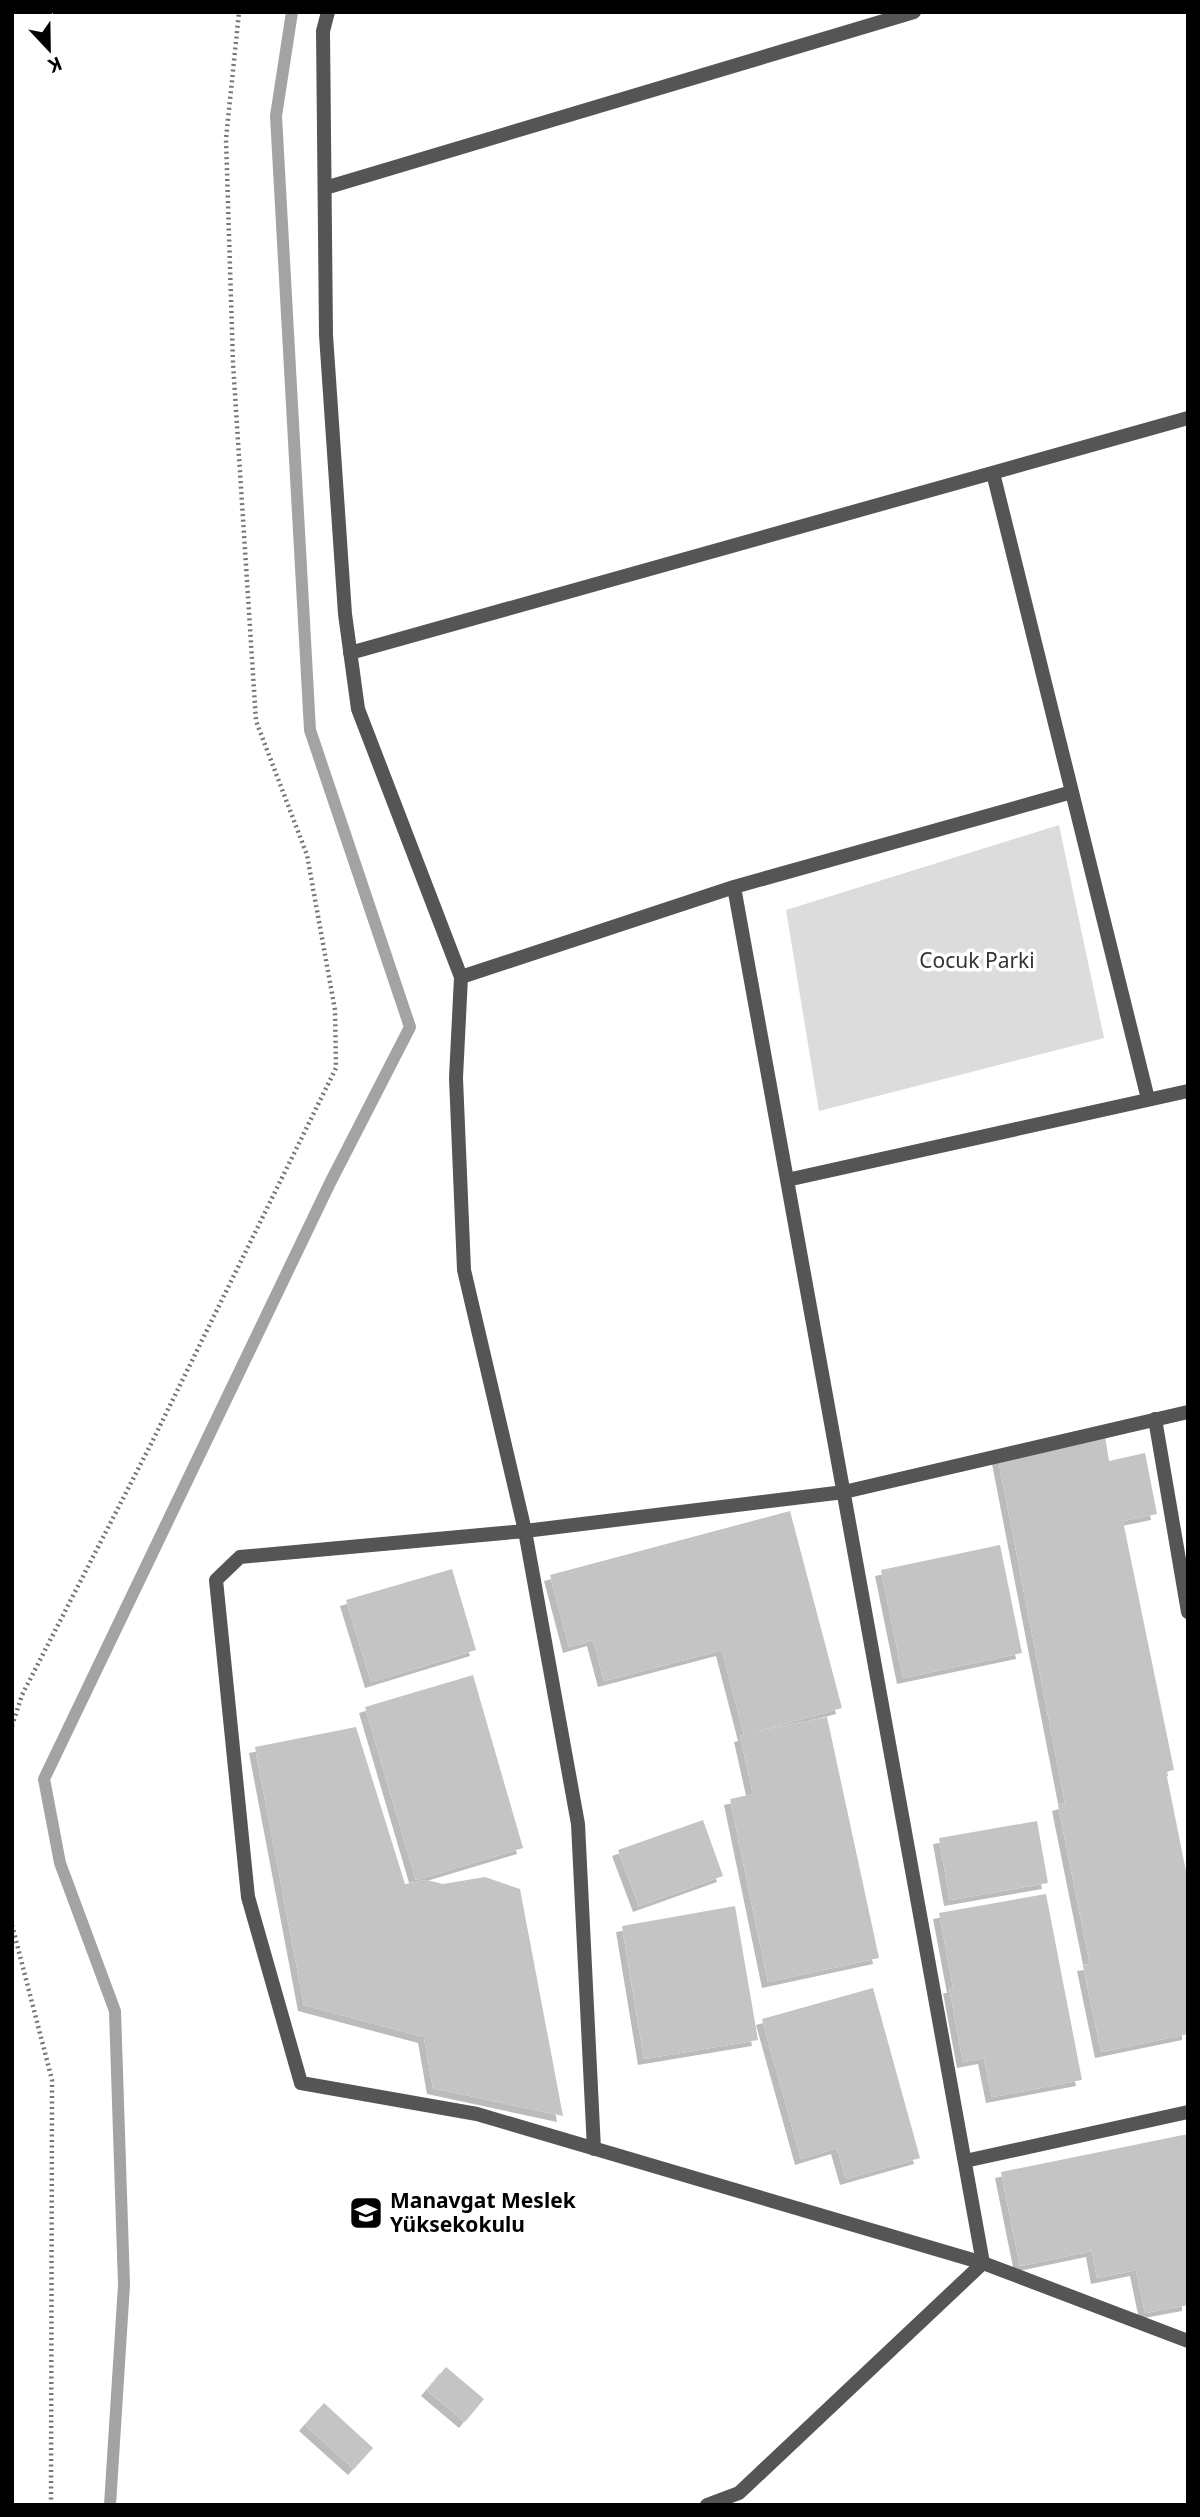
<svg xmlns="http://www.w3.org/2000/svg" width="1200" height="2517" viewBox="0 0 1200 2517" font-family="'Noto Sans',sans-serif">
<defs>
<filter id="shadow"><feDropShadow dx="-6" dy="6" stdDeviation="0" flood-color="#0004"/></filter>
</defs>
<rect width="100%" height="100%" fill="#fff"/>
<path fill="#dcdcdc" d="M 1059,825 L 1104,1038 L 819,1111 L 786,910 Z"/>
<g fill="none" stroke-linecap="round" stroke-linejoin="round">
<path stroke="#a3a3a3" stroke-width="12" d="M 110,2505 L 124,2285 L 115,2011 L 60,1863 L 44,1779 L 330,1183 L 410,1027 L 310,730 L 276,116 L 292,12"/>
</g>
<path fill="#c4c4c4" filter="url(#shadow)" d="M 1105,1436 L 1109,1461 L 1145,1453 L 1157,1514 L 1123,1521 L 1174,1770 L 1166,1772 L 1188,1881 L 1188,2034 L 1101,2052 L 1083,1965 L 1090,1964 L 1058,1805 L 1065,1803 L 998,1458 Z
M 790,1511 L 842,1708 L 754,1732 L 827,1717 L 879,1958 L 768,1982 L 730,1799 L 753,1794 L 740,1736 L 744,1735 L 722,1650 L 604,1681 L 593,1640 L 569,1647 L 550,1575 Z
M 1000,1545 L 1022,1653 L 903,1678 L 881,1570 Z
M 452,1569 L 476,1650 L 371,1682 L 346,1600 Z
M 473,1675 L 523,1848 L 416,1880 L 365,1707 Z
M 356,1727 L 405,1884 L 427,1880 L 443,1884 L 485,1877 L 520,1889 L 563,2116 L 433,2088 L 424,2037 L 304,2005 L 255,1747 Z
M 703,1820 L 723,1876 L 639,1906 L 618,1850 Z
M 1037,1821 L 1048,1883 L 950,1900 L 939,1838 Z
M 1046,1894 L 1082,2080 L 992,2097 L 984,2058 L 963,2062 L 949,1987 L 953,1987 L 939,1913 Z
M 735,1906 L 758,2040 L 644,2059 L 622,1926 Z
M 873,1988 L 920,2158 L 846,2179 L 837,2148 L 801,2159 L 762,2019 Z
M 1188,2134 L 1188,2305 L 1145,2313 L 1136,2270 L 1097,2278 L 1092,2251 L 1020,2266 L 1001,2172 Z
M 446,2367 L 484,2399 L 465,2422 L 427,2390 Z
M 324,2403 L 373,2448 L 354,2469 L 305,2425 Z"/>
<g fill="none" stroke-linecap="round" stroke-linejoin="round">
<path stroke="#777" stroke-width="4.5" stroke-dasharray="2 3.5" stroke-linecap="butt" d="M 12,1726 L 22,1695 L 151,1444 L 336,1068 L 335,1010 L 307,855 L 256,721 L 233,363 L 226,139 L 239,12
M 12,1925 L 52,2080 L 51,2505"/>
<path stroke="#555" stroke-width="14" d="M 707,2505 L 739,2493 L 983,2263"/>
<path stroke="#555" stroke-width="14" d="M 328,12 L 323,31 L 326,335 L 345,614 L 358,709 L 461,977 L 456,1078 L 464,1270 L 525,1531 L 240,1557 L 216,1580 L 248,1897 L 301,2083 L 477,2114 L 983,2263 L 1188,2341
M 325,188 L 914,12
M 993,473 L 1148,1099
M 350,653 L 1188,418
M 734,887 L 983,2263
M 461,977 L 734,887 L 1072,792
M 787,1180 L 1188,1091
M 1155,1419 L 1188,1612
M 594,2149 L 578,1824 L 525,1531 L 844,1492 L 1188,1412
M 965,2161 L 1188,2112"/>
</g>
<defs>
<symbol id="university-square" viewBox="-11 -11 22 22"><rect x="-9" y="-9" width="18" height="18" rx="4" fill="#000" stroke="#fff"/><path d="M0-5L7-2L0 1L-7-2ZM-4 1L0 2.5L4 1V4Q0 6-4 4Z" fill="#fff"/></symbol>
</defs>
<g fill-rule="evenodd">
<use href="#university-square" x="347" y="2194" width="38" height="38"/>
</g>
<g text-anchor="middle" stroke-width="7" stroke-linejoin="round" paint-order="stroke">
<g font-size="21" fill="#333" stroke="#fff">
<text x="977" y="968">Cocuk Parki</text>
</g>
<g font-size="21" font-weight="bold" fill="#000" stroke="#fff" text-anchor="start">
<text x="390" y="2208">Manavgat Meslek<tspan x="390" dy="24">Yüksekokulu</tspan></text>
</g>
</g>
<rect width="1200" height="2517" fill="none" stroke="#000000" stroke-width="28"/>
<g transform="translate(49 49) rotate(158)" stroke="#ffffff" stroke-width="5" paint-order="stroke">
<path d="M0-5L12 26L0 18L-12 26Z" fill="#000000"/>
<text y="-10" font-size="19" font-weight="bold" text-anchor="middle" fill="#000000">K</text>
</g>
</svg>
